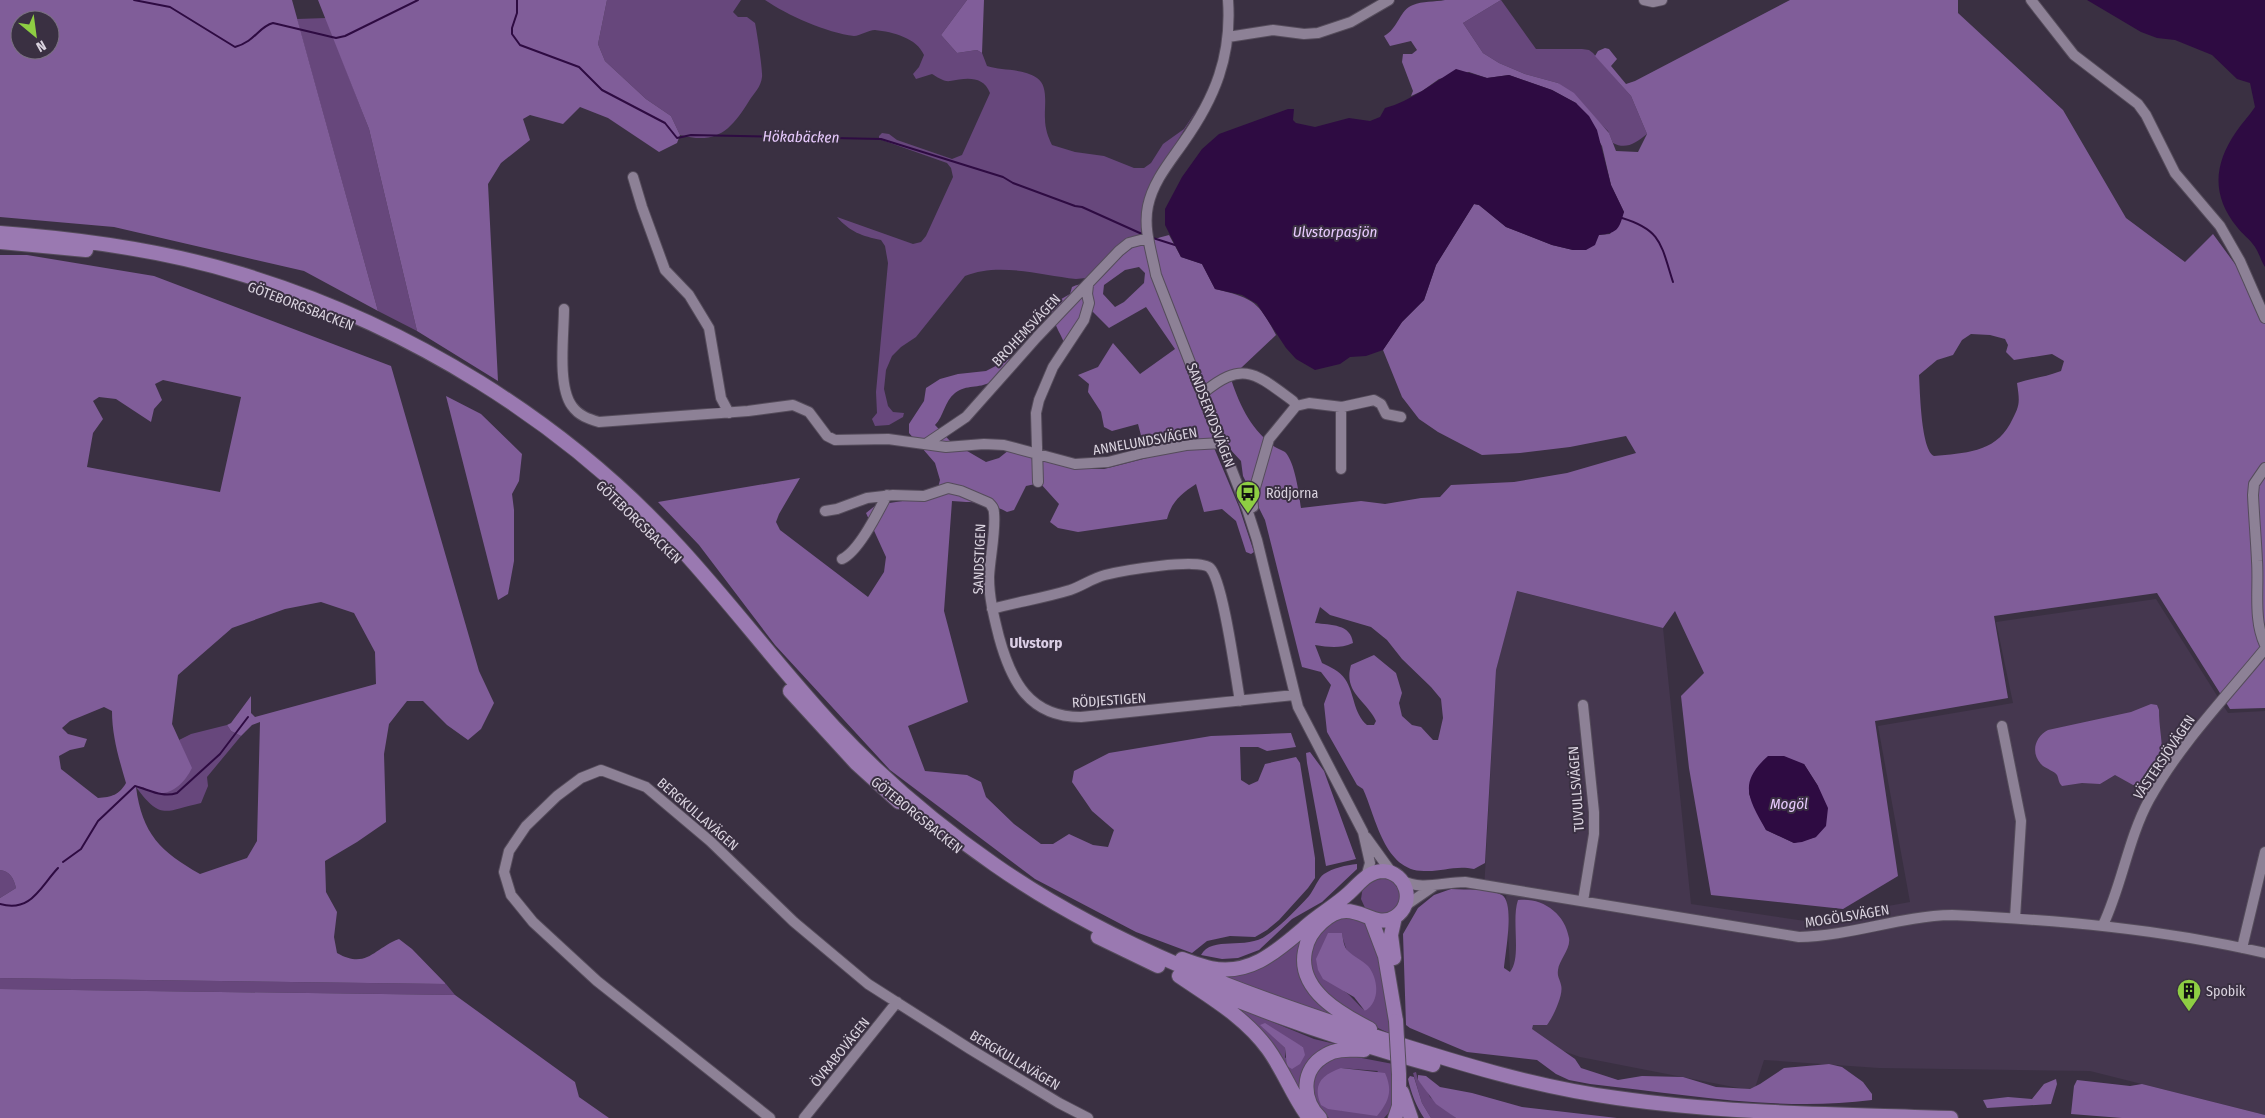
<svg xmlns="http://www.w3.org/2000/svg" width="2265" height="1118" viewBox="0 0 2265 1118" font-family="'Fira Sans Condensed',sans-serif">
<rect width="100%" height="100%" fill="#3a3042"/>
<path fill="#45374f" d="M 1516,591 L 1663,628 L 1691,904 L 1805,921 L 1910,902 L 1878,726 L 2013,703 L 1996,622 L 2156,599 L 2228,713 L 2265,711 L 2265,1115 L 2090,1071 L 1879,1068 L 1764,1060 L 1754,1091 L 1580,1057 L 1547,1045 L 1524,1022 L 1511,987 L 1506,894 L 1484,891 L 1496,670 Z"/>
<path fill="#67477c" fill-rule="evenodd" d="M 607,0 L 741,0 L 733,12 L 738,17 L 747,17 L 755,23 C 757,32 763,72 762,77 C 761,87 754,93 749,101 C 731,130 717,145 680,135 L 671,116 L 646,99 L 605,61 L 598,44 Z
M 765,0 L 967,0 L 941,35 L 957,53 L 977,50 L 982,53 L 987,66 C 1002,71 1023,68 1037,78 C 1049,86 1044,107 1045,119 C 1045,128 1048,137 1052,145 L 1075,152 L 1104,156 L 1134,168 L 1144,168 L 1151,163 L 1163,144 L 1184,129 L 1200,105 L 1154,178 L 1147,193 L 1141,235 L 1086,278 L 1076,279 C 1041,275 998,262 965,276 L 916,337 L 901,347 L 892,356 L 886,370 L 884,389 L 888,406 L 893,412 L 904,413 L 903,417 L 889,425 L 875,426 L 872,419 L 877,413 L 876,392 L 888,263 L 885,246 L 881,240 C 862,236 850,232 837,217 L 913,244 L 921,242 L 926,236 L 953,177 L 951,168 L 947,163 L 879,139 L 879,136 L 882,133 L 889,134 L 897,140 L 952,159 L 962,155 L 990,93 C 983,75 966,78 950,81 C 944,82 937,77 932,74 L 916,79 L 913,74 L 919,67 L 924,55 C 917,38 893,32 875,30 C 868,30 860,36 854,36 C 827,33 787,15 765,0 Z
M 1501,0 L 1536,49 L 1582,49 L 1589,50 L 1593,53 L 1631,96 L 1647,134 C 1636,143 1626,150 1613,143 L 1608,131 L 1558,83 L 1525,74 L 1499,63 L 1483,53 L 1463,23 Z
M 326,18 L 369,129 L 417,331 L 378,311 L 297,19 Z
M 227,725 L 231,731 L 241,736 L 207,777 L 208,786 L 201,803 C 165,811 161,821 136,787 L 143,786 L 191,768 L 179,740 L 191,734 Z
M 0,870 C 10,871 14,879 16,888 L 0,898 Z
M 1382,875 L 1397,883 L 1402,899 L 1390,916 L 1366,910 L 1361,899 L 1363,886 Z
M 1339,916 C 1345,916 1353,915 1359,917 C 1386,926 1388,1009 1391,1034 L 1354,1017 L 1314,982 L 1309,956 L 1318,931 ZM 1342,933 L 1343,939 L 1366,1011 C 1357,1005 1353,997 1344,991 Z
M 1307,931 L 1301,972 L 1353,1025 L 1216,974 Z
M 0,978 L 446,984 L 455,995 L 0,989 Z
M 1238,1008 L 1314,1039 L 1335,1044 C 1315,1054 1301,1067 1299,1091 C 1281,1061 1264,1031 1238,1008 ZM 1261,1025 L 1303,1047 L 1285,1058 L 1285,1048 Z
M 1346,1055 L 1393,1064 L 1393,1108 L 1384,1118 L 1329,1118 C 1298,1095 1312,1063 1346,1055 ZM 1341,1068 L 1378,1071 L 1351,1111 L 1341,1111 Z
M 1416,1072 L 1418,1080 L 1426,1089 L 1430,1097 L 1456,1118 L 1431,1118 L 1422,1103 L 1413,1073 Z"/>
<path fill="#805d99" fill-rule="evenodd" d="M 0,0 L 292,0 L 378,311 L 304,271 L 114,227 L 0,217 ZM 20,20 L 50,20 L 50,50 L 20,50 Z
M 318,0 L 607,0 L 598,44 L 605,61 L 646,99 L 671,116 L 680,135 L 677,143 L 659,152 L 608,118 L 580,107 L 563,124 L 530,115 L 523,119 L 530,140 L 501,163 L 488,184 L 498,381 L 417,331 L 369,129 Z
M 967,0 L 984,0 L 982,53 L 977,50 L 957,53 L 941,35 Z
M 1445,0 L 1501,0 L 1463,23 L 1483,53 L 1499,63 L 1525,74 L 1558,83 L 1574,93 L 1609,133 L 1616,151 L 1638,152 L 1647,134 L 1631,96 L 1595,56 L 1598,51 L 1605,48 L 1609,49 L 1617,59 L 1611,66 L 1626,84 L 1635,81 L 1790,0 L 1958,0 L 1958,13 L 2063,110 L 2126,218 L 2185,262 L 2213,234 L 2265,305 L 2265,708 L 2230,709 L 2157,593 L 1994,616 L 2008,698 L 1875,721 L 1898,876 L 1843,909 L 1711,895 L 1689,768 L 1681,696 L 1704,673 L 1675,611 L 1663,628 L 1517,591 L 1496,670 L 1485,863 L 1474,869 C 1455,865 1442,872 1424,871 C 1384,871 1376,817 1363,789 L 1357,785 L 1327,732 L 1324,704 L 1331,685 L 1321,672 L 1302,667 L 1265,520 L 1243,476 L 1241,461 L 1213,431 L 1212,443 L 1239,507 L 1254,552 L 1251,554 L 1246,552 L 1236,521 L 1222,509 L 1204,512 L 1196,484 C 1181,494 1172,501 1167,519 L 1078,532 L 1058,528 L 1050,522 L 1059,504 L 1040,483 L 1026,486 L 1014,510 L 1007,512 C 987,501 974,503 952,501 L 944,611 L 968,702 L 908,726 L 925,771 L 967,775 L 981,782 L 986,797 L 1014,824 L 1041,844 L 1053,844 L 1069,834 L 1093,845 L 1108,847 L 1114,830 L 1092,811 L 1072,782 L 1074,771 L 1109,753 L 1211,736 L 1291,733 L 1296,747 L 1267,751 L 1258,747 L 1240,747 L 1241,780 L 1249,785 L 1258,781 L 1265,764 L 1296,757 L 1300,763 L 1315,858 L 1315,878 L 1308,888 L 1279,920 L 1267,930 L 1255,937 L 1230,936 L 1207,941 L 1192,953 L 1136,932 L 1035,879 L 890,770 L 775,645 L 699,545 L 658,502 L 800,478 L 779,514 L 776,522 L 780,530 L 868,597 L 884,572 L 886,557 L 866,513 L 876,505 L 936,496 L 940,480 L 935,463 L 909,433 L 909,424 L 924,401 L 926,388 L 940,379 L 958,374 L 986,371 L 1021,353 C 1013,362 1002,377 991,382 C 978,389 967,384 955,393 C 944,402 944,416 935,425 L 950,441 L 986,462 L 999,458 L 1009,450 L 1088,469 L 1104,469 L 1147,458 L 1138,424 L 1112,431 L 1104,427 L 1101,412 L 1088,392 L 1089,384 L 1078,375 L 1098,367 L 1113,343 L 1140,374 L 1175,349 L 1146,307 L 1109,328 L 1088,307 L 1067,351 C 1063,336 1053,325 1051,309 L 1056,302 L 1070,294 L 1072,287 C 1081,282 1093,285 1101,278 C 1112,267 1122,253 1136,246 C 1146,241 1158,238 1169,235 L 1181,257 L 1202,264 L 1215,289 C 1253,298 1258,301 1276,335 L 1241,368 L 1230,376 C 1239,404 1250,429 1275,447 C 1278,449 1282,450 1285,452 C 1295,462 1299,494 1301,508 L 1361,501 L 1385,504 L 1421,498 L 1440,497 L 1451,485 L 1514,482 L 1567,473 L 1636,453 L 1626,436 L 1570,447 L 1520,453 L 1482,455 L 1438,432 L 1419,419 L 1402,397 L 1383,350 L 1402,322 L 1424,300 L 1436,265 L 1474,204 L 1479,205 L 1506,227 L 1552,245 L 1573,250 L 1599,235 L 1610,234 L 1624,212 L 1611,185 L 1602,146 L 1576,103 L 1552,90 L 1509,75 L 1487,78 L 1469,72 L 1439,79 L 1422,91 L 1411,96 L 1413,91 L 1402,62 L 1403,54 L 1412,54 L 1417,50 L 1411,41 L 1390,46 L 1384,36 C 1398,29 1400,9 1413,5 C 1422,1 1435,2 1445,0 ZM 1139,267 L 1145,273 L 1144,283 L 1124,302 L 1115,307 L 1103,294 L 1104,285 L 1125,270 ZM 1971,334 L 1990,335 L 2005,339 L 2008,345 L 2006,352 L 2014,360 L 2052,354 L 2064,361 L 2061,371 C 2046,377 2032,378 2017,383 C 2020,404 2020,405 2010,424 C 1994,453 1964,453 1934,456 C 1921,450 1920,390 1919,375 L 1937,360 L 1953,355 L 1962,340 ZM 1320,607 L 1330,615 L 1371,627 L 1387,640 L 1402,659 L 1431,687 L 1441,699 L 1443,718 L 1438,740 L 1433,740 L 1421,727 L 1412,725 L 1402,716 L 1399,703 L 1402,693 L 1396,673 L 1374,655 L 1351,665 C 1343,693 1366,700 1376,721 L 1374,725 L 1367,725 C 1353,713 1355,694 1345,679 C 1340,671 1330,667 1322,663 L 1315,645 C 1329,647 1339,649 1353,643 C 1351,624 1331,625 1315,623 ZM 1804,764 L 1818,786 L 1816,837 L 1794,843 L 1766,830 L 1749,794 L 1749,785 Z
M 0,255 L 27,255 L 154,276 L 391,366 L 479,671 L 494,703 L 481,729 L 468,740 L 447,725 L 423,701 L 407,701 L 389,724 L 384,754 L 386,822 L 357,842 L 325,861 L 326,892 L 337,912 L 334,937 L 337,953 C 367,970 374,948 399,939 L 412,949 L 446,984 L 0,978 L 0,898 L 16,888 C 14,879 10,871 0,870 ZM 163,380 L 241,397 L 220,492 L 87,467 L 93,433 L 103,419 L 93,401 L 99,397 L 116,399 L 151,422 L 154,409 L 162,400 L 155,384 ZM 321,602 L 354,613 L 375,652 L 376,684 L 255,717 L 251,713 L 251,696 L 231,723 L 227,725 L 231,731 L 241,736 L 252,725 L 260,722 L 257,841 L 247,858 L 200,874 C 161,852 142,834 136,787 L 143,787 C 163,802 182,788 192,768 L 172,724 L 178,675 L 232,628 L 285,609 ZM 104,707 L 112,711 C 112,736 119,759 126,783 C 119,795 112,797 98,798 L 61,769 L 59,756 L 70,750 L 84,747 L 87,739 L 68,734 L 62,728 L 70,721 Z
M 446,396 L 481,414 L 522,454 L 519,481 L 512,494 L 514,510 L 514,561 L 508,594 L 498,600 Z
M 2151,704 L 2157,705 L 2159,710 C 2159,745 2172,756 2142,786 L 2133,785 L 2115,775 L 2100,784 L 2082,783 L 2062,786 C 2058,782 2059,779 2057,775 C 2054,771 2047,769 2043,766 C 2030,755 2034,737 2048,730 L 2131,712 Z
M 1310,752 L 1324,771 L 1356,859 L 1326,866 L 1307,763 L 1306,753 Z
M 1357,864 L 1357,869 L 1322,902 L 1292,919 L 1259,950 L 1238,958 L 1222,959 L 1201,955 C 1212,935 1246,951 1267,935 C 1283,924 1296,910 1309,896 C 1314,890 1318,878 1324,874 C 1333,868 1346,865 1357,864 Z
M 1451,889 C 1467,890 1488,888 1502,895 C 1515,903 1505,954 1504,968 L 1510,972 C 1522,958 1511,920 1518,900 C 1542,897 1565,913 1569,938 C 1571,949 1559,960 1558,970 C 1557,977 1560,979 1561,985 C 1564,994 1553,1017 1547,1025 L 1533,1025 L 1532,1029 L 1575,1059 L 1581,1068 L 1618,1080 L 1642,1076 L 1683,1077 L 1716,1087 L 1750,1089 L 1760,1084 L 1784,1068 L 1829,1064 L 1842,1067 L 1863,1082 L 1872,1094 L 1872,1100 C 1779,1112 1682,1094 1590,1084 L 1569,1080 L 1556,1074 L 1537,1060 L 1467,1052 L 1410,1028 L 1406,1025 L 1403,934 L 1418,908 L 1434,895 Z
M 1328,933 L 1342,933 C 1343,939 1344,948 1348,951 C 1354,957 1362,960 1368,966 C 1378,978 1381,1001 1365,1011 L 1354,997 L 1323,979 L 1318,970 L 1316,959 Z
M 0,989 L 455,995 L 575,1082 L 579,1097 L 609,1118 L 0,1118 Z
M 1265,1023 L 1303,1047 L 1305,1055 L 1300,1064 L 1292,1069 L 1287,1066 L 1285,1048 L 1260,1025 Z
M 1341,1068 L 1385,1073 C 1393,1091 1389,1101 1377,1116 L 1328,1109 L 1321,1105 C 1312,1084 1322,1075 1341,1068 Z
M 1418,1075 L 1426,1076 L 1440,1087 L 1472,1093 L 1522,1107 L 1617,1118 L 1456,1118 L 1436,1104 L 1418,1080 Z
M 1410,1076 L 1414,1077 L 1422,1103 L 1431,1118 L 1424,1118 C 1416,1106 1411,1093 1408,1079 Z
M 2056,1079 L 2057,1084 L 2051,1104 L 1987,1108 L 1983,1100 L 2008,1097 L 2032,1099 L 2044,1084 Z
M 2077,1080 L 2130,1086 L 2142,1084 L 2265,1115 L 2265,1118 L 2122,1118 L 2071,1114 L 2074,1086 Z"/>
<path fill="#2e0b42" d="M 2087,0 L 2265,0 L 2265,267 C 2261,261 2259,253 2255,247 C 2250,239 2242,234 2237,227 C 2211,195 2214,164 2236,132 C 2242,123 2249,116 2255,107 L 2250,83 L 2237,79 L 2212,55 L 2175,40 L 2157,38 L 2141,32 Z
M 1456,69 L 1487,78 L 1509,75 L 1552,90 L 1576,103 L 1589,116 L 1597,130 L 1611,185 L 1624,212 C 1619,229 1618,233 1599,235 L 1595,245 L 1586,250 L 1573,250 L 1552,245 L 1506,227 L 1479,205 L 1474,204 L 1436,265 L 1424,300 L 1402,322 L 1383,350 L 1366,356 L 1350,357 L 1340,364 L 1315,370 L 1296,359 L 1286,348 L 1257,304 L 1242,295 L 1215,289 L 1202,264 L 1181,257 L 1165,225 L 1165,209 L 1182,177 L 1202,149 L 1219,134 L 1288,109 L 1294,109 L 1293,120 L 1296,123 L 1315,127 L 1349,118 L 1370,121 L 1380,117 L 1385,108 C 1411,101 1433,83 1456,69 Z
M 1768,756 L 1784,756 L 1804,764 L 1818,786 L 1828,808 L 1826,826 L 1816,837 L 1802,842 L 1794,843 L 1766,830 C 1748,798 1738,783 1768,756 Z"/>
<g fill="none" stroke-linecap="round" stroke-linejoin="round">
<path stroke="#2e0b42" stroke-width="2" d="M 134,0 L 170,7 L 235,47 C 256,41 258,27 273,23 L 336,38 L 345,36 L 418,0
M 517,0 L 517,13 L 512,28 L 512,34 L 520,45 L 579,67 L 602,90 L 665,123 L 677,138 L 691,135 L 881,139 L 1003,177 L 1013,183 L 1075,206 L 1082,207 L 1142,234
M 1622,218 C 1662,230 1661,245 1673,282
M 1153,238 L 1175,245
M 63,862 L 81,849 L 98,821 L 135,786 C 150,790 162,798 177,793 L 220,754 L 248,717
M 0,904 C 31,913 40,887 58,868"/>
<defs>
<path id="minor" d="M 1228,0 C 1232,56 1215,98 1183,143 C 1169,163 1153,182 1148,206 C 1143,229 1152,253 1156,275 L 1247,509 L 1257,540 L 1298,707 L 1363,832 L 1370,863 L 1366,877
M 1644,0 L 1653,2 L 1662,0
M 2031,0 L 2074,55 L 2138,104 L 2146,115 L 2175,173 L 2220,226 L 2240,261 L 2265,318
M 1228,37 L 1273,30 L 1304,34 L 1318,33 L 1351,22 L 1389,0
M 633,177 L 642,207 L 665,270 L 689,295 L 709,328 L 721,398 L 729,413
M 564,309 C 564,334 557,386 572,406 C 579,416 589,419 599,422 L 748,411 L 793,405 L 809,412 L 827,436 L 835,440 L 888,439 L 946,447 L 984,444 L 1004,445 L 1075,464 L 1108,462 L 1143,453 L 1186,445 L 1222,443
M 1203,393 C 1243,360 1255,373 1293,401 L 1296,406
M 1341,407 L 1341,469
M 926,444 L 966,417 L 1037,337 L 1119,251 L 1129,243 L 1148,238
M 2265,468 L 2254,484 L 2253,495 C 2254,517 2256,539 2257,561 C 2259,589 2253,619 2265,645
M 1038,482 L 1036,413 L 1039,400 L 1053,367 L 1084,320 L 1089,303 L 1087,294 L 1088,285
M 1247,509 L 1253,507 L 1252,498 L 1269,439 L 1296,406 L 1309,403 L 1342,407 L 1374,400 L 1381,404 L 1386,414 L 1401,417
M 825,511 L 837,509 L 867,498 L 893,495 L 924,496 L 948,488 L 961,491 L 989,503 C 992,506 994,508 994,513 C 996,531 990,557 989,577 C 989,598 994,617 999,637 C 1011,681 1029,717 1081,717 L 1294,695
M 842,559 C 859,551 878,512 887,495
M 992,609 C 1017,602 1044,598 1070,590 C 1082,586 1093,578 1105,575 C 1121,571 1200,557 1210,568 C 1223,580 1236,679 1240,701
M 2002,726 L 2021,821 L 2015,918
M 1366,837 L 1392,873
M 1401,880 C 1421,891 1443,882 1465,882 L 1799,937 C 1851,936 1900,916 1952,915 C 2058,920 2162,929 2265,953
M 1583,901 L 1594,834 L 1594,812 L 1583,705
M 1405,906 L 1434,886
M 2103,925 C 2122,885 2128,839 2149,800 C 2180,744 2225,698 2265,649
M 2242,948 L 2265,852
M 770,1118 L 597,981 L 533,922 L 511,895 L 504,872 L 509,851 L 526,826 L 557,796 L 581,778 L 601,770 L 646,787 L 710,841 L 794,922 L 868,984 L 970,1049 L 1059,1103 L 1088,1118
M 804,1118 L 897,1002"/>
<path id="highway" d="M 0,233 C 82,239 163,250 241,274 C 407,324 565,421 681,549 C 734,607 781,670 834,727 C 882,778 937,825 995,865 C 1111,946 1245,995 1380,1038 C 1458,1063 1535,1087 1617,1098 C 1728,1114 1839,1114 1951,1118
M 0,242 L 86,250
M 790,691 L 856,763 L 899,802
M 1371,919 L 1385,956 L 1396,1021
M 1098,937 L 1158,966
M 1394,958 L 1391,935 L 1395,917
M 1182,959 C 1191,962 1201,966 1211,968 C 1250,976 1277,951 1304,928 C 1318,915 1335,906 1349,893 C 1359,884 1368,871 1383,871 C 1407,872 1416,904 1395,917 C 1371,932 1354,893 1322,922 C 1313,930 1307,939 1305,951 C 1297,990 1341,1014 1370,1029
M 1179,976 C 1211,998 1245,1017 1268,1049 C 1284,1071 1293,1097 1309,1118
M 1198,984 C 1274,1017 1352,1043 1433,1065
M 1402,1092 L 1411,1118
M 1320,1118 C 1302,1100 1300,1069 1326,1055 C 1337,1048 1351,1050 1364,1050
M 1395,1118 L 1399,1106 L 1399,1074"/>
</defs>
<use href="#minor" stroke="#554c5b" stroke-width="12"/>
<use href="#highway" stroke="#554c5b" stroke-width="16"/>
<use href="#minor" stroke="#8d8196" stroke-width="10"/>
<use href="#highway" stroke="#9a79b1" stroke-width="14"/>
<defs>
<path id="highway-bridge" d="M 1396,1021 L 1399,1074"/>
</defs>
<use href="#highway-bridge" stroke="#554c5b" stroke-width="16" stroke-linecap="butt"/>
<use href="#highway-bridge" stroke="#9a79b1" stroke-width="14"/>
</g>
<defs>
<symbol id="bus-pin" viewBox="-11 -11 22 30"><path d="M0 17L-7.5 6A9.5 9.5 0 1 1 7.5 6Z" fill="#8ece43" stroke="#3a3042"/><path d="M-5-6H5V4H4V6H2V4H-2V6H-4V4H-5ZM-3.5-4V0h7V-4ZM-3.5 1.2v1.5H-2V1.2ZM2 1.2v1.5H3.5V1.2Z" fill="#111"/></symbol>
<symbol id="building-pin" viewBox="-11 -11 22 30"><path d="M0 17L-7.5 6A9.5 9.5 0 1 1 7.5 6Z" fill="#8ece43" stroke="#3a3042"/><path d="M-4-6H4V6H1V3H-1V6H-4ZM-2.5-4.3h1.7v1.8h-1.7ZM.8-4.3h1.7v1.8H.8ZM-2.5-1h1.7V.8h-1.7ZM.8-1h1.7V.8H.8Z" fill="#111"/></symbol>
</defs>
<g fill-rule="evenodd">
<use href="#bus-pin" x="1234" y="479" width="28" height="38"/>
<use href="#building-pin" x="2175" y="977" width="28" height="38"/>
</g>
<g text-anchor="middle" stroke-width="4" stroke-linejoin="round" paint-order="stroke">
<g font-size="14" fill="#dad3df" stroke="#3a3042">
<text transform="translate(301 306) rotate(21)" y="5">GÖTEBORGSBACKEN</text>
<text transform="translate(1026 330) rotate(-47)" y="5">BROHEMSVÄGEN</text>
<text transform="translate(1211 415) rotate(69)" y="5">SANDSERYDSVÄGEN</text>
<text transform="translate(1145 441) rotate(-10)" y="5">ANNELUNDSVÄGEN</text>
<text transform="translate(639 522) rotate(44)" y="5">GÖTEBORGSBACKEN</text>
<text transform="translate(979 559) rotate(-88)" y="5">SANDSTIGEN</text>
<text transform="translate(1109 700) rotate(-4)" y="5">RÖDJESTIGEN</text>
<text transform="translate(2164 757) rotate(-56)" y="5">VÄSTERSJÖVÄGEN</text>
<text transform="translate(1576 789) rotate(-94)" y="5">TUVULLSVÄGEN</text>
<text transform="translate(698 814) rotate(41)" y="5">BERGKULLAVÄGEN</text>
<text transform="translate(917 815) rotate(39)" y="5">GÖTEBORGSBACKEN</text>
<text transform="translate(1847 916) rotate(-9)" y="5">MOGÖLSVÄGEN</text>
<text transform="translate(840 1052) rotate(-51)" y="5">ÖVRABOVÄGEN</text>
<text transform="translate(1015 1060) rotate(31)" y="5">BERGKULLAVÄGEN</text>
</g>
<g font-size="14" fill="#dad3df" stroke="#3a3042" text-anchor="start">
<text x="1266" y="498">Rödjorna</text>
<text x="2206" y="996">Spobik</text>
</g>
<g font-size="15" font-style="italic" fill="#e8cafe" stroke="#3a3042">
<text transform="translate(801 137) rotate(1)" y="5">Hökabäcken</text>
<text x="1335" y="237">Ulvstorpasjön</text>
<text x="1789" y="809">Mogöl</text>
</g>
<g font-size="15" font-weight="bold" fill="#dbcee5" stroke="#3a3042">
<text x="1036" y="648">Ulvstorp</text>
</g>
</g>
<g transform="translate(35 35) rotate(151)"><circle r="24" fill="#3a3042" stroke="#7a7181"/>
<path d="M0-4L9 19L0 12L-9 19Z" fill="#8ece43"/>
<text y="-8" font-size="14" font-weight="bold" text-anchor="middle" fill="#dad3df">N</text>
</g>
</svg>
